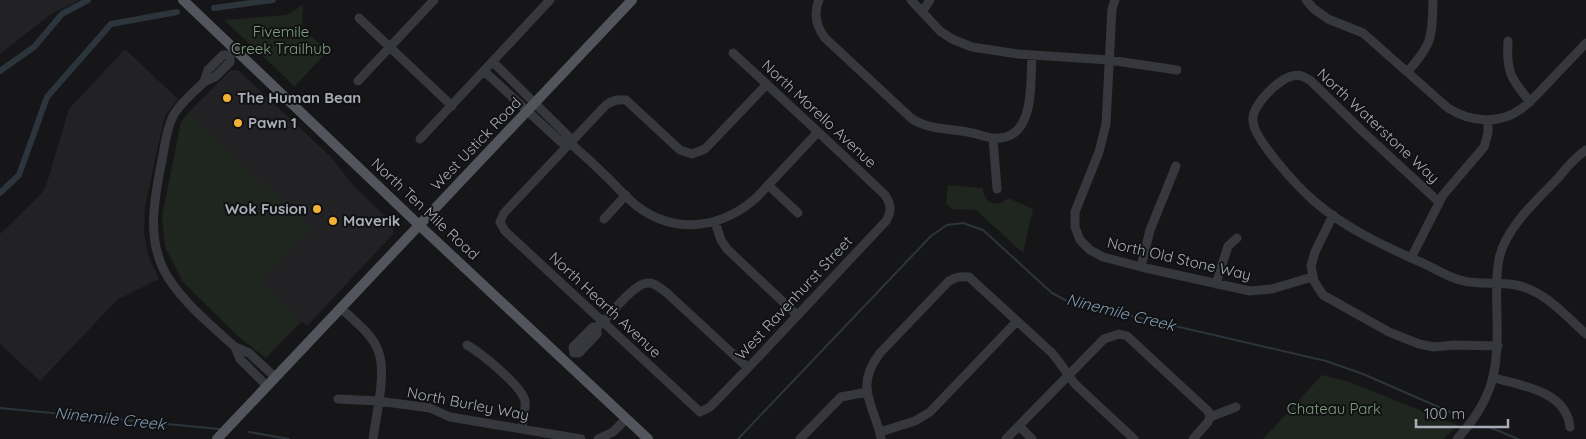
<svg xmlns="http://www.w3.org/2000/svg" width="1586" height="439" viewBox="0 0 1586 439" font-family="Quicksand,sans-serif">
<rect width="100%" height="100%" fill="#161618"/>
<path fill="#222225" d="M 0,0 L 80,0 L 51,14 L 0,54 Z
M 125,49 L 178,99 L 167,113 L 163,123 L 145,207 L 144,232 L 148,255 L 159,279 L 117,300 L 40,381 L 0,344 L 0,234 L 40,195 L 46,186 L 69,109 Z
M 231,70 L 239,71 L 331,157 L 353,185 L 393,224 L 393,234 L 307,326 L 261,283 L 310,229 L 189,112 Z"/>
<path fill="#1e261f" d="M 303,5 L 302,28 L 328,51 L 294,87 L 287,79 L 224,20 L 286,15 Z
M 189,112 L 311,229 L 262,282 L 302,321 L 266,358 L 240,338 L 183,282 L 165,247 L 162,216 L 181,122 Z
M 948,185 L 983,188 C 983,203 998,209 1008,198 L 1033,209 L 1023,253 L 976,210 L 952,209 L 946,203 Z
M 1322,375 L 1347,381 L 1457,425 L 1444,439 L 1263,439 Z"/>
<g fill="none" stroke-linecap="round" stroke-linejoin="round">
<path stroke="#2c353c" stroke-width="2" d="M 0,408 L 219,429
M 1489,427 L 1518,439
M 249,432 L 289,439
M 738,439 L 931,236 L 947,225 L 963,223 L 983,230 L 1052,293 L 1067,301 L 1326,361 L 1363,374 L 1457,415"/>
<path stroke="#2c353c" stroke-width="6" d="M 214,8 L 273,0
M 0,71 L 34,47 L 62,14 L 88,0
M 0,193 L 19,175 L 47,97 L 111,24 L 177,12"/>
<path stroke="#37383d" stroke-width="9" d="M 819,0 C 813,14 816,26 825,38 L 911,118 C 928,130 948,128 967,132 C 976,133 984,137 993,138 C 1036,142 1030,83 1032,55
M 911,0 L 940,31 L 952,39 L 972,47 L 1018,54 L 1109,60 L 1177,70
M 1115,0 L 1112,9 L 1111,27 L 1106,124 L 1099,152 L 1075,212 L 1075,227 L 1080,240 L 1090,250 L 1103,257 L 1141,267 L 1250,291 L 1272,289 L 1312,277
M 1306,0 L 1314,9 L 1328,19 L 1363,33 L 1448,108 C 1470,122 1499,125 1521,109 C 1531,102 1540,91 1549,82 C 1561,69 1574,56 1586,43
M 922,12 L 930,0
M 359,18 L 452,106
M 1508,41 C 1506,73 1511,78 1530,102
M 733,53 C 784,100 835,147 885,195 C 891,204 892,211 886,221 L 748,368 L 710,407 L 700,412 L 505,231 L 500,222 L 504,213 L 606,105 C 613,100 618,99 626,100 L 680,150 L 692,154 L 705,149 L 767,84
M 223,55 L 230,55 L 230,62 L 215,77 L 204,82 L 208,70 Z
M 484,71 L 561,142 L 570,143 L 568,136 L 493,62
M 1408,71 C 1433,43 1432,37 1433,0
M 358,81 L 434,0
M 204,82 C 194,92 180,103 173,116 C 166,130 165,145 162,160 C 154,200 145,242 169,279 C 186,305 212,326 235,347
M 993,138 L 997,189
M 420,139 L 550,0
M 570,143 C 584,155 597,167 610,180 C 620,190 629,201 641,209 C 679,235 724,227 757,197 L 818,132
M 768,185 L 798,213
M 1439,202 L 1361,130 L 1311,81 C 1305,77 1300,74 1293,76 C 1279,78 1251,106 1253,121 C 1254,140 1299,188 1314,201 C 1347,230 1389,248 1429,266 C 1439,271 1449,277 1460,280 C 1478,286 1498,281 1516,285 C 1545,291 1565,315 1586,334
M 1333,215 L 1315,252 L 1311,266 L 1314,281 L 1323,295 L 1389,332 L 1419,344 L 1434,347 L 1454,345 L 1498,346
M 604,219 L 626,195
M 715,222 L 721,240 L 727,249 L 797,315
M 1411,258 L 1443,195 L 1484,147 L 1488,133 L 1488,120
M 1141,267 L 1150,230 L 1176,166
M 1216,284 L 1228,246 L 1237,238
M 341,308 C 353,320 370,332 377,348 C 388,370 376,414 373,439
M 597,327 L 597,334 L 579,353 L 574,353 L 573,347 L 593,327 L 597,327 L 603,322 C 612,312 634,284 647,283 C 655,282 661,289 667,293 L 748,368
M 467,345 C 481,353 522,386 525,401 C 526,410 523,420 522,429
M 1494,378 C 1523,386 1566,391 1570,427
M 267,386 L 240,359 L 235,347 L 249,353 L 275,377
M 338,399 L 378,401 L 430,408 L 450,417 L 581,439
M 1019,426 L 1032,439
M 880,432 L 915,421 L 930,412 L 1017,321
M 598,439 L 613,432 L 626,419
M 800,439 L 841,397 L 867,392
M 881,439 C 875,405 853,388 880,353 L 949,281 C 956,277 960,276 969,277 L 1052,353 C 1061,363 1067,375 1076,385 L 1134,439
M 1006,439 L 1104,339 L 1119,334 L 1127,336 L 1208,411 L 1210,417
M 1193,439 L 1208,422 L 1210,417 L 1236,407
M 1457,439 C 1492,401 1499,371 1497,320 C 1497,300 1495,280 1499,259 C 1505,228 1538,199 1559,177 C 1567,167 1576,157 1586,150"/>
<path stroke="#53555c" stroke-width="10" d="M 183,0 L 419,225 L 648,439
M 217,439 L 632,0"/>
</g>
<g fill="#f2b134" stroke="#111113" stroke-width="2">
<circle cx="227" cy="98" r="5"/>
<circle cx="238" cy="123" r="5"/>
<circle cx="317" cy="209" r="5"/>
<circle cx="333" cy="221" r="5"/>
</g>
<g text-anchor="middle" stroke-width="4" stroke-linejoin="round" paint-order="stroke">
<g font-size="15" fill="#7fa381" stroke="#111113">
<text x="281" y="37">Fivemile<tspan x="281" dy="17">Creek Trailhub</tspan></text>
<text x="1334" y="414">Chateau Park</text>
</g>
<g font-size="15" font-weight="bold" fill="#a8adb8" stroke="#111113" text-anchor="start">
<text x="237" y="103">The Human Bean</text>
<text x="248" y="128">Pawn 1</text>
<text x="307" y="214" text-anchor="end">Wok Fusion</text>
<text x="343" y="226">Maverik</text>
</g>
<g font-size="15" fill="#a8adb8" stroke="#111113">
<text transform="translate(819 114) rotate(43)" y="5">North Morello Avenue</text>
<text transform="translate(1378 126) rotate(43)" y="5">North Waterstone Way</text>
<text transform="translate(476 144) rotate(-46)" y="5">West Ustick Road</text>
<text transform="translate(425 209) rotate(43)" y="5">North Ten Mile Road</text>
<text transform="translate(1179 259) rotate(13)" y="5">North Old Stone Way</text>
<text transform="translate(794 298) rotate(-47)" y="5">West Ravenhurst Street</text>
<text transform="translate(605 305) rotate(43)" y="5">North Hearth Avenue</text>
<text transform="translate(468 404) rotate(11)" y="5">North Burley Way</text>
</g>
<g font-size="16" font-style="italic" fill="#7f9bb3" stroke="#111113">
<text transform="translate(1121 312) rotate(14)" y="6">Ninemile Creek</text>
<text transform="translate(110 418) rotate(6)" y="6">Ninemile Creek</text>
</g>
</g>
<path d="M1416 419v8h92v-8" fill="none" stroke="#a8adb8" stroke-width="2.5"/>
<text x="1424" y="419" font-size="15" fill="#a8adb8" stroke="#111113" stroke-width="4" paint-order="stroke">100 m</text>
</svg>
